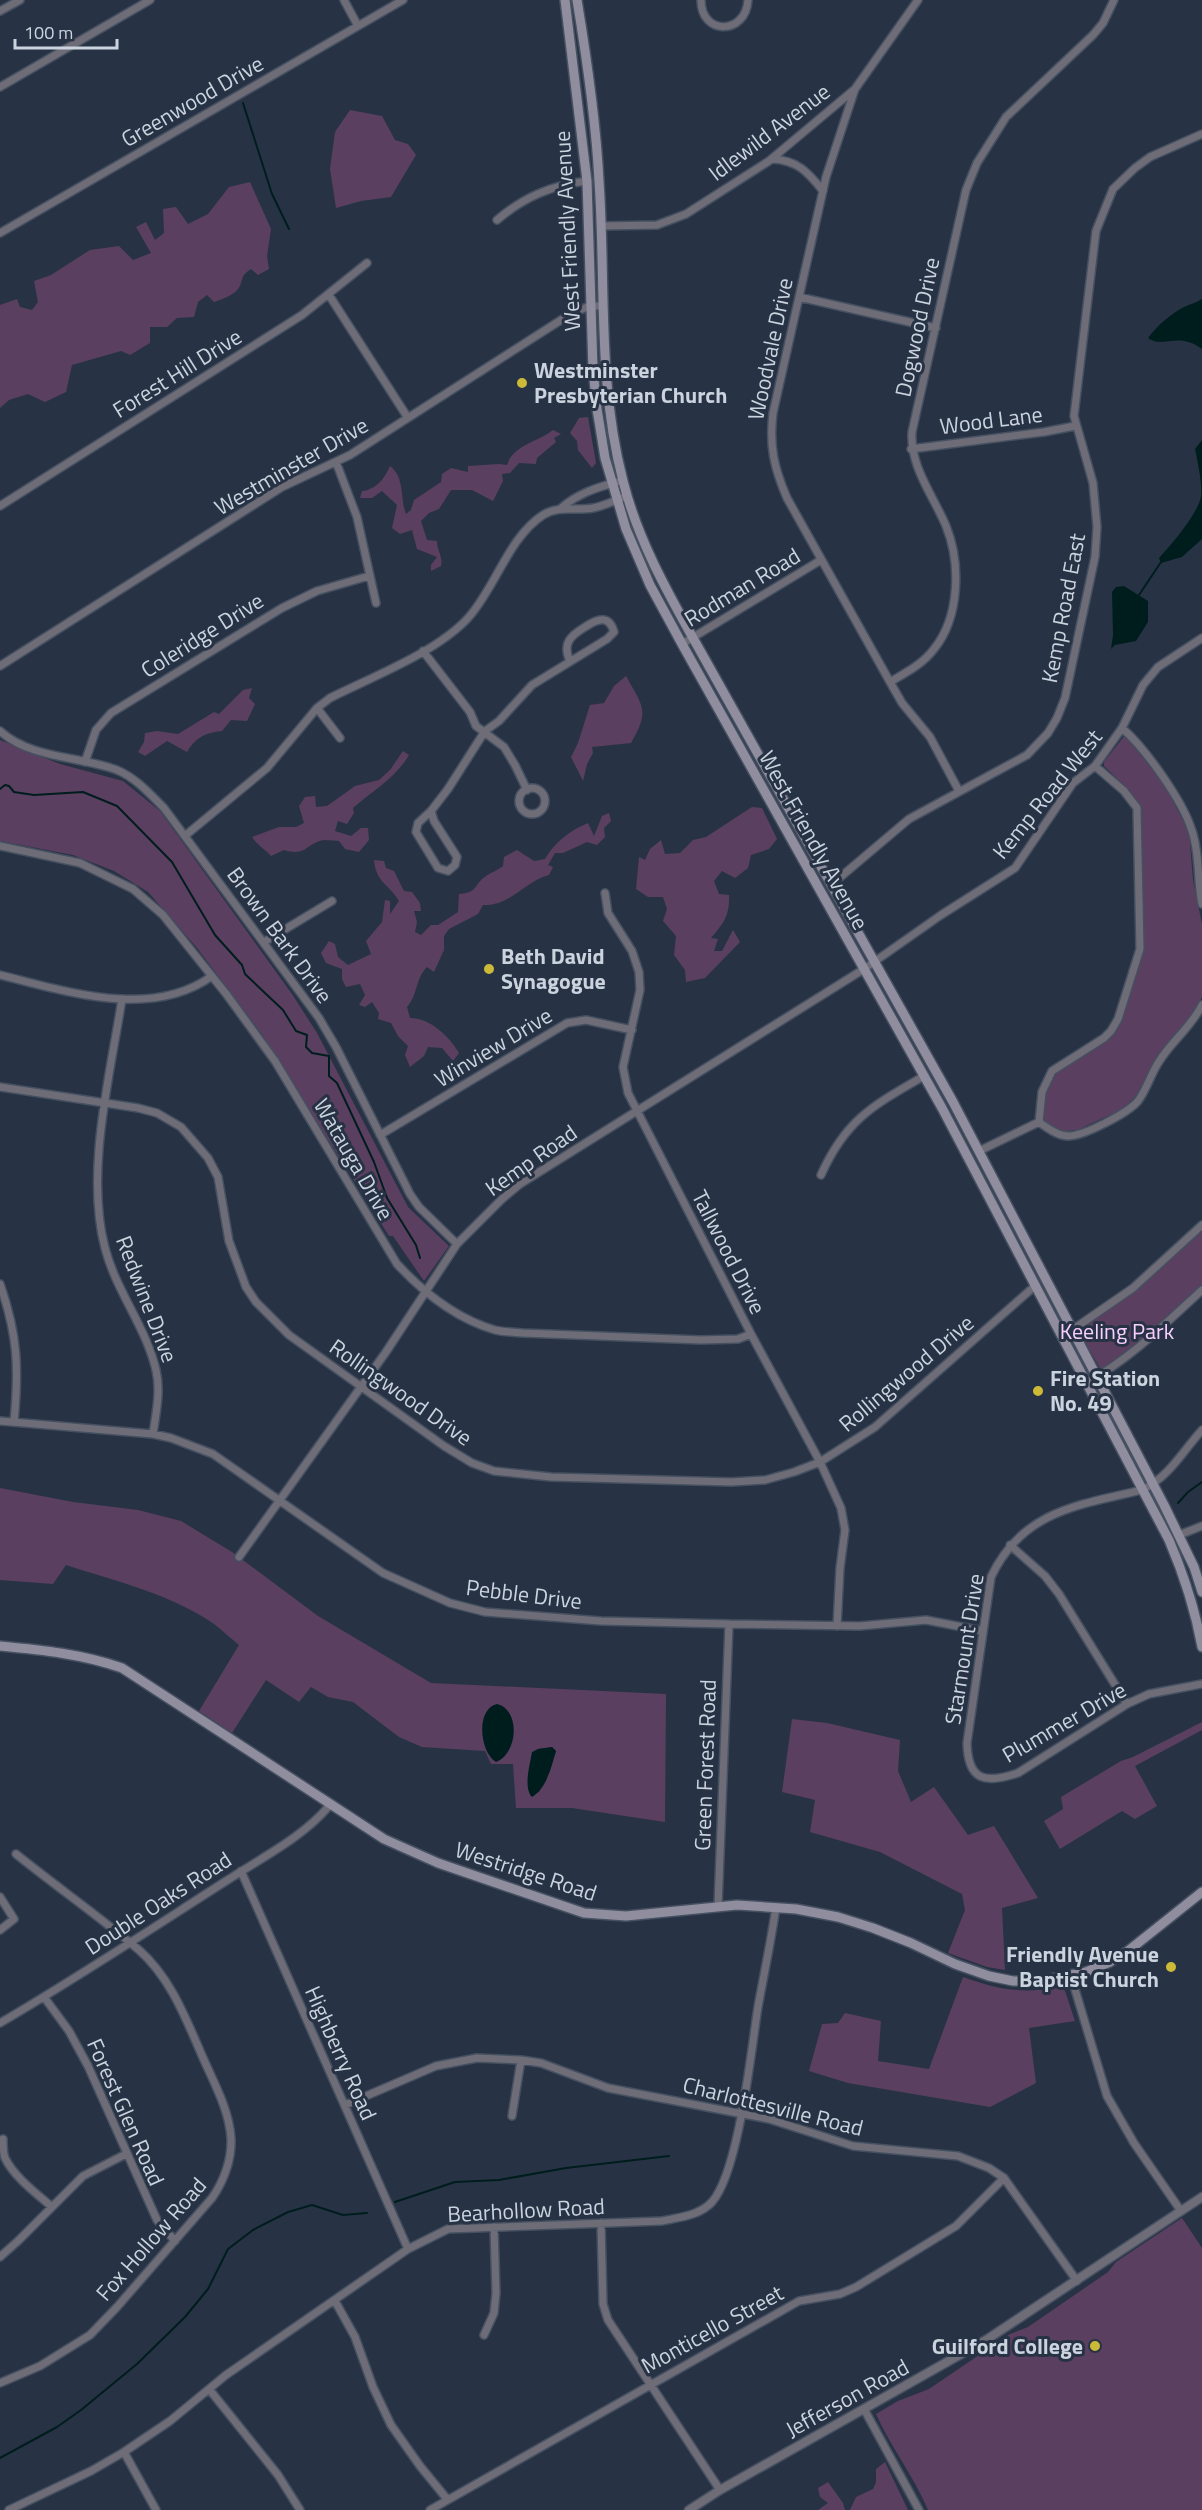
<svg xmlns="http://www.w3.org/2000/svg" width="1202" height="2510" viewBox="0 0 1202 2510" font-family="'Titillium Web',sans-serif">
<rect width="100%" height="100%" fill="#273345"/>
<path fill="#5a3f60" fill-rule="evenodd" d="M 350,110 L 382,116 L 395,140 L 408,144 L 416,155 L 391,197 L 361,201 L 336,208 L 330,169 L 335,132 Z
M 250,182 L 271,229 L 267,256 L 269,269 L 258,275 L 251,269 C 241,276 244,276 240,286 C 235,295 223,299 214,302 L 207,295 L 198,302 L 194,317 L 177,318 L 167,327 L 150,327 L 150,343 L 130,355 L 121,351 L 72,365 L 66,392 L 45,402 L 28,394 L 9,400 L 0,408 L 0,305 L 17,299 L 20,307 L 32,310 L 38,302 L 34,281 L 51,275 L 90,250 L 119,246 L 133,260 L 151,253 L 136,227 L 146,222 L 155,240 L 164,233 L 163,209 L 176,207 L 188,224 L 208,214 L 229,187 Z
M 588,417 L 596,463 L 592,468 L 578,450 L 577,441 L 570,433 L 579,418 Z
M 553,430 L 561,434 L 554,438 L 556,442 L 537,458 L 536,464 L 519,463 L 510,473 L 502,474 L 503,481 L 493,501 L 472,490 L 451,490 L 439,509 L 429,513 L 421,521 L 427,540 L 437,541 C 437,551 443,556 441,566 L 431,571 L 431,565 L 437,557 L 417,549 L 412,530 L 400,534 L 392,528 L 397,505 L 382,491 L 372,498 L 360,498 L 362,491 C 376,490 385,478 390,466 C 405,477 400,499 406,514 L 411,510 L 414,500 L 441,482 L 442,474 L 451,468 L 468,472 L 468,466 L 499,464 L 507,465 C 513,445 538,442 553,430 Z
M 626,676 C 643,707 650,710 631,743 L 592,747 L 593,753 L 587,764 L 583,781 L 571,757 L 578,743 L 590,705 L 604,703 L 614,686 Z
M 252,688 L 249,698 L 255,704 L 247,721 L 231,720 L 222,731 C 205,733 196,737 187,752 L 167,741 L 145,756 L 138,752 L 144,742 L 145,733 L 157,731 L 178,734 L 214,712 L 219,714 L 243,690 Z
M 1125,735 L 1165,786 L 1189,832 L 1193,880 L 1202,924 L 1202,997 L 1191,1019 L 1157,1056 L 1136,1096 L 1123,1109 L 1077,1130 L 1067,1131 L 1061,1132 L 1049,1126 L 1042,1116 L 1045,1093 L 1054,1073 L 1110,1037 L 1122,1018 L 1143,952 L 1141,807 L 1128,789 L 1104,766 L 1104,762 Z
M 0,740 L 60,764 L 123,781 L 160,811 L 292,994 L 317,1033 L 408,1207 L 449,1246 L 424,1281 L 393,1236 L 389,1236 L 261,1033 L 197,948 L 148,892 L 114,871 L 73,855 L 0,841 Z
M 403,751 L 409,755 C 395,779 373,790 353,808 L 354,813 L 347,824 L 338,821 L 335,831 L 351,836 L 361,828 L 368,828 L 369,840 L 359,852 L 345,849 L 339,841 C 335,841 329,840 324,840 C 306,843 307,857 284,850 L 271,856 C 265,849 258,846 252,837 L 279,827 L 296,827 L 304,823 L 299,806 L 305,797 L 315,796 L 316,807 L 327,806 L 355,786 L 379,780 L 390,770 Z
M 752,807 L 762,808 L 777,839 L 769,849 L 751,855 L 748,868 L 735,878 L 722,871 L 714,881 L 719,894 L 729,895 C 730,915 724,923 711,938 L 718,939 L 714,951 L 722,951 L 733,930 L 740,942 L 705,978 L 686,982 L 685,970 L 674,955 L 676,936 L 663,921 L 667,909 L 663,897 L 648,897 L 636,889 L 639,857 L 645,860 L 650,849 L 661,840 L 665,854 L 680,853 L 693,840 L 706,837 Z
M 609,813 L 611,821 L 604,828 L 605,837 L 597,845 L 587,842 L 563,853 L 555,853 L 548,865 L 553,867 L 549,875 C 525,881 511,906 483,905 L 478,914 L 449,929 L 444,936 L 444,950 L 434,972 L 427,967 C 415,979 418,995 407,1007 L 410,1018 C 430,1018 449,1036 459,1053 L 453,1061 L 442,1048 L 428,1047 L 424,1056 L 410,1067 L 405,1055 L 408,1046 L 398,1036 L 391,1023 L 378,1019 L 379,1013 L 372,1002 L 365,1007 L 359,1005 L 365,995 L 360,984 L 346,987 L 342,979 L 342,969 L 326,963 L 321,953 L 329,941 L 335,944 L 338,957 L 348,965 L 371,954 L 366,941 L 382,922 L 385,900 L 390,901 L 390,914 L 399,901 C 389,884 376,883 374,860 L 384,861 L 386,868 L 394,871 L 404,891 L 412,892 L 420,903 L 421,911 L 414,911 L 417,922 L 415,932 L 421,935 L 431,925 L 438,925 L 458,912 L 459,894 C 478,893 473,885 486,876 C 491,872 497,871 503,866 L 504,857 L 517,850 L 534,861 L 545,859 C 555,842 569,831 588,823 L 594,836 L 602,816 Z
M 1202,1229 L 1202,1286 L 1131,1351 L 1101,1370 L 1078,1330 L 1131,1293 Z
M 0,1488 L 73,1502 L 138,1510 L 181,1521 L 232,1552 L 318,1616 L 431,1683 L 666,1694 L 665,1822 L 572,1808 L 516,1808 L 513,1764 L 491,1764 L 485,1751 L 422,1747 L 399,1737 L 353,1702 L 328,1697 L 311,1687 L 299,1702 L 266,1680 L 232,1733 L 199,1711 L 239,1645 C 230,1638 222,1630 214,1624 C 171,1594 115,1581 66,1565 L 53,1584 L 0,1580 ZM 501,1705 L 511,1718 L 488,1753 L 483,1730 ZM 552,1747 L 556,1751 L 550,1771 L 539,1792 L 530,1796 L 538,1749 Z
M 792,1719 L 827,1723 L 900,1740 L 898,1771 L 911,1802 L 934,1787 L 968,1835 L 994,1826 L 1038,1898 L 1002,1908 L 1005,1970 L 987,1967 L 948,1953 L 965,1910 L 962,1894 L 880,1852 L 810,1832 L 815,1800 L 782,1792 Z
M 1202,1722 L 1202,1730 L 1135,1766 L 1157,1806 L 1135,1819 L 1122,1811 L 1060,1849 L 1044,1821 L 1063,1809 L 1061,1797 L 1121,1761 L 1133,1757 Z
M 963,1977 C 1000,1990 1022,1994 1061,1987 L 1065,1991 L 1075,2021 L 1029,2028 L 1036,2083 L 990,2107 L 848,2083 L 809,2071 L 822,2024 L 838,2023 L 845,2013 L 881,2021 L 878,2061 L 929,2069 Z
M 1182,2218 L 1202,2248 L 1202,2510 L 928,2510 C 914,2476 891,2448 876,2414 L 898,2401 L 929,2389 L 1010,2334 L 1028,2327 L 1108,2272 L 1116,2262 Z
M 885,2462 L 908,2510 L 850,2510 L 856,2497 L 873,2489 L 876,2482 L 876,2469 Z
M 828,2482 L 843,2503 L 845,2510 L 818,2510 L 828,2503 L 820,2497 L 818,2488 Z"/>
<path fill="#001d1d" d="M 1202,299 L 1202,349 C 1178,331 1162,349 1148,338 C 1158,325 1169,315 1184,307 C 1190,304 1196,303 1202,299 Z
M 1202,440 L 1202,539 L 1182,557 L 1161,563 L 1159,558 C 1171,545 1198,514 1201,496 C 1202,481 1198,464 1195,449 Z
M 1124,586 L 1148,601 L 1148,622 L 1136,641 L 1115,645 L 1111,649 L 1113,635 L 1112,592 L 1116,587 Z
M 497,1704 C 521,1710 518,1754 496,1762 C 480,1753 475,1709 497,1704 Z
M 552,1747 L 556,1751 C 551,1767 547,1788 532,1797 C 523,1787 530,1765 532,1752 L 538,1749 Z"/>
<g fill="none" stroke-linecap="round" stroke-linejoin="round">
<path stroke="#001d1d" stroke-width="2" d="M 243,103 L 272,194 L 289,229
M 1139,595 L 1161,562
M 0,789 L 5,785 L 9,786 L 14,792 L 34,795 L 83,792 L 117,806 L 172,862 L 215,935 L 242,965 L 245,974 L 283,1010 L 296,1031 L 307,1035 L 306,1047 L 312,1053 L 329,1056 L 329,1076 L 337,1083 L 374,1162 L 387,1198 L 416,1245 L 420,1258
M 1178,1503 L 1188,1492 L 1202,1482
M 395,2202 L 455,2182 L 499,2180 L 566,2168 L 669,2156
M 0,2458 L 57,2427 L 81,2410 L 137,2364 L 185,2317 L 208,2289 L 228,2249 L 253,2230 L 288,2212 L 312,2205 L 343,2215 L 367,2213"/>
<defs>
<path id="minor" d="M 344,0 L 358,26
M 701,0 C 701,36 746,35 748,0
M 918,0 L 855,89 L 826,177 L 773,413 C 769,446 774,468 787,498 L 890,682 L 902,703 L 930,737 L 959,791
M 0,11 L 20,0
M 0,87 L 150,0
M 772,159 C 797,160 808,172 823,191
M 497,220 C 524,197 552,185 587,181
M 601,226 L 657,225 L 686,214 L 769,161 L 855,89
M 0,233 L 403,0
M 329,295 L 408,418
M 799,297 L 936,328
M 911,449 L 1044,432 L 1075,426
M 336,462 L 357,517 L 376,603
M 0,506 L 302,315 L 367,263
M 560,509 C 577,494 595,488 617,482
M 682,644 L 821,560
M 423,651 L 470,712 L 476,726 L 504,747 L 515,765 L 527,790
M 0,666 L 282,487 L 350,455 L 572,313 L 590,306 L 602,306
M 890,682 C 905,673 923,664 934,649 C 960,617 961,563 946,526 C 933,495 910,467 912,432 L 966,190 L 977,163 L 1006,117 L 1093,35 L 1103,23 L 1114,0
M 317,708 L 340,738
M 1122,728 C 1145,748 1183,801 1192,831 C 1200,854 1197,880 1202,904
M 0,731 C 31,759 80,756 117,770 C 136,778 150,794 164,808 L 319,1018 L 336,1047 L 410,1194 L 419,1207 L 457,1244
M 85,762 L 96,730 L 111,713 L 282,608 L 317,591 L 369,576
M519 801a13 13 0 1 1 26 0a13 13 0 1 1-26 0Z
M 431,811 L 434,821 L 457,857 L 455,865 L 448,871 L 438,868 L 416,832 L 418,823 L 431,811 L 448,789 L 485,731 L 499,721 L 532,685 L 607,639 L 614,632 C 609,614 597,619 585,627 C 570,636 562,644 570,661
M 186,835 L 267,768 L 317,708 L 330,698 C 372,677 437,652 468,618 C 496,587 508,538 543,515 C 559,505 576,511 593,508 C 604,506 616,500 627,496
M 0,846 L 80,863 L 133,889 L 163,915 L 227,995 L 275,1061 L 397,1264 C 423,1292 457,1319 495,1330 C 503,1332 514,1332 523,1333 L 701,1340 L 738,1339 L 751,1334
M 831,885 L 909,819 L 1027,755 L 1048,733 L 1057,718 L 1065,698 L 1095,557 L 1097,527 L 1093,483 L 1074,416 L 1096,231 L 1113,189 L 1135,168 L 1150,157 L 1202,134
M 605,893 L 608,913 L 632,951 L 639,972 L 640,990 L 623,1067 L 628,1093 L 751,1334 L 820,1462 L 841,1508 L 845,1530 L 840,1568 L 837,1626
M 264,942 L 332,901
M 0,975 C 66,991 151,1020 212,976
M 122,999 C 110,1076 85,1172 105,1248 C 116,1291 146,1327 156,1370 C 161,1391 156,1413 153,1434
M 0,1087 L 138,1108 L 157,1113 L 181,1127 L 208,1158 L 218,1177 L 229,1241 L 246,1287 L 256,1302 L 289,1335 L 444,1446 L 472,1463 L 494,1471 L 551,1477 L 732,1482 L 765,1480 L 794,1472 L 820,1462 L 875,1427 L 1036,1285
M 1039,1122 L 1042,1092 L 1052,1071 L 1104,1038 L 1111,1031 L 1118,1019 L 1140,949 L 1137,808 L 1124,791 L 1095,766
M 1039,1122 C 1047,1128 1058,1136 1068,1136 C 1084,1136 1128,1113 1138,1101 C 1147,1089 1151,1073 1160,1060 C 1173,1040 1191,1027 1202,1005
M 380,1135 L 567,1023 L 586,1020 L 632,1030
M 979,1151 L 1039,1122
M 821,1175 C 846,1119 874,1105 924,1076
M 0,1284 C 18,1336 19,1368 14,1422
M 1072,1330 L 1133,1288 L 1202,1225
M 1086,1383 C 1130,1359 1165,1324 1202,1290
M 0,1421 L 153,1434 L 171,1438 L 213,1454 L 383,1573 L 450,1603 L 485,1612 L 601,1621 L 729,1624 L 860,1626 L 926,1620 L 983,1631
M 1202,1430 C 1182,1452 1170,1476 1142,1490 C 1078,1505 1022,1511 991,1577 L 967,1743 C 968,1781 985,1784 1018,1773 L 1127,1704 L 1149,1694 L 1202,1684
M 1179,1535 L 1202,1526
M 1010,1545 L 1045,1576 L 1059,1594 L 1127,1704
M 239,1557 L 386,1352 L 457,1244 L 502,1199 L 520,1184 L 864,969 L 941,915 L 1015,868 L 1073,783 L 1095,766 L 1122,728 L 1143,685 L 1158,667 L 1202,638
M 241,1871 L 408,2249
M 0,1897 L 14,1919 L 0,1930
M 718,1906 L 729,1624
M 1071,1976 L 1107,2096 L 1134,2143 L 1181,2211
M 44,1997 L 69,2031 L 88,2066 L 157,2220 L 175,2241
M 0,2023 C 77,1978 151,1929 226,1881 C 261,1858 302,1838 329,1806
M 345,2105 L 436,2066 L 477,2058 L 521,2060 L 541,2063 L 608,2088 L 769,2119 L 853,2146 L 958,2156 L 989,2168 L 1004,2178 L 1077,2281
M 512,2116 L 521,2060
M 3,2139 C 3,2145 3,2153 5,2158 C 14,2177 37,2194 52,2207
M 601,2223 L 603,2304 L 608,2320 L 720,2490
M 0,2257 L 18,2241 L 83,2176 L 126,2154
M 335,2301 L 355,2337 L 373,2387 L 391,2425 L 420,2466 L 447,2499
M 484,2335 L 494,2313 L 496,2293 L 494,2227
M 0,2383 L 40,2366 L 90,2335 L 117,2307 L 212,2198 C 224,2181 232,2159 231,2138 C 229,2110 215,2085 204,2060 C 187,2022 172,1979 139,1950 C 100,1917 57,1887 16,1854
M 209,2389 L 278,2475 L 300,2510
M 864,2409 L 919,2510
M 124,2452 L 156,2510
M 9,2510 L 91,2471 L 124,2452 L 170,2421 L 226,2375 L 408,2249 L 448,2229 L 662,2221 C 679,2217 699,2216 712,2202 C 739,2171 751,2051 758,2007 C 764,1974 771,1941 776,1907
M 430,2510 L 799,2301 L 840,2294 L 856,2287 L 956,2226 L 1004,2178"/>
<path id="tertiary" d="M 689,2510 L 720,2490 L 986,2340 L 1202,2197"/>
<path id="secondary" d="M 565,0 L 587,181 L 593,369 L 597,409 L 605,458 L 626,529 L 650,585 L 682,644 L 942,1108 L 1169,1540 C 1184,1575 1195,1609 1202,1647
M 577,0 C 587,60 596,121 599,181 C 606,281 597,382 623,481 C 637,537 665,588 693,638 L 953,1102 L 1164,1505 L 1194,1567 L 1202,1592
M 0,1646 C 42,1650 82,1654 122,1668 L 384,1839 L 438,1863 L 584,1913 L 626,1916 L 737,1905 L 796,1909 L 838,1917 L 873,1928 L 911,1943 L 955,1964 L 989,1976 L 1013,1981 L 1040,1981 L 1086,1972 L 1110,1962 L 1128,1951 L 1202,1892"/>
</defs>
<use href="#minor" stroke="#455061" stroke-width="10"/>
<use href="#tertiary" stroke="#455061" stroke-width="11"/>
<use href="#secondary" stroke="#455061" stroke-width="12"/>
<use href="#minor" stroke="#6e6d77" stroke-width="7"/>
<use href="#tertiary" stroke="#6e6d77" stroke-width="8"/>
<use href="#secondary" stroke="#8f8d9e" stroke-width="9"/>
</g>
<g fill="#cdb938" stroke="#273345" stroke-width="2">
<circle cx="522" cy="383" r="6"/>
<circle cx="489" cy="969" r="6"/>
<circle cx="1038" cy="1391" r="6"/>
<circle cx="1171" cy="1967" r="6"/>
<circle cx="1095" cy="2346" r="6"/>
</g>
<g text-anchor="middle" stroke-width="6" stroke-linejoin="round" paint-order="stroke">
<g font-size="22" fill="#cbd3de" stroke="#273345">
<text transform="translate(192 101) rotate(-30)" y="8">Greenwood Drive</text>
<text transform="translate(769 132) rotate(-37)" y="8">Idlewild Avenue</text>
<text transform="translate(567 231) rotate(-93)" y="8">West Friendly Avenue</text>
<text transform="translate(917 327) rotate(-78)" y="8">Dogwood Drive</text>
<text transform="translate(770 349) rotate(-78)" y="8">Woodvale Drive</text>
<text transform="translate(177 373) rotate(-32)" y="8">Forest Hill Drive</text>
<text transform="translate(991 420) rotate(-7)" y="8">Wood Lane</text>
<text transform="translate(291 466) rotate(-30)" y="8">Westminster Drive</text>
<text transform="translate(742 587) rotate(-31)" y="8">Rodman Road</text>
<text transform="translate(1063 608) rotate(-79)" y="8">Kemp Road East</text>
<text transform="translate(202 635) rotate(-32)" y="8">Coleridge Drive</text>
<text transform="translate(1047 794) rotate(-51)" y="8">Kemp Road West</text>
<text transform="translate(814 840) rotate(61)" y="8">West Friendly Avenue</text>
<text transform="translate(280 935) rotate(54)" y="8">Brown Bark Drive</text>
<text transform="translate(493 1047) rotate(-31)" y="8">Winview Drive</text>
<text transform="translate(354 1159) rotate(60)" y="8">Watauga Drive</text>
<text transform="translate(531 1160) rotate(-35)" y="8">Kemp Road</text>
<text transform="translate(729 1252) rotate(63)" y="8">Tallwood Drive</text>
<text transform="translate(147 1299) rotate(69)" y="8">Redwine Drive</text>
<text transform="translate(906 1373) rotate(-40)" y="8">Rollingwood Drive</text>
<text transform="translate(401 1392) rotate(35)" y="8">Rollingwood Drive</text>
<text transform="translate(524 1594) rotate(7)" y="8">Pebble Drive</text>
<text transform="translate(964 1649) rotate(-81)" y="8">Starmount Drive</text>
<text transform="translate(1064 1722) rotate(-30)" y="8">Plummer Drive</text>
<text transform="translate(705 1765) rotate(-88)" y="8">Green Forest Road</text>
<text transform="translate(526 1871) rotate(18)" y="8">Westridge Road</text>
<text transform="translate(158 1903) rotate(-33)" y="8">Double Oaks Road</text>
<text transform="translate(341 2053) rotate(66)" y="8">Highberry Road</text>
<text transform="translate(773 2106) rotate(14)" y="8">Charlottesville Road</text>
<text transform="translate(126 2112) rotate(66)" y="8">Forest Glen Road</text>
<text transform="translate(526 2210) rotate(-3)" y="8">Bearhollow Road</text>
<text transform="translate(151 2239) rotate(-49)" y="8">Fox Hollow Road</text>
<text transform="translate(712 2329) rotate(-29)" y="8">Monticello Street</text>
<text transform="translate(847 2398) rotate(-29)" y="8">Jefferson Road</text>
</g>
<g font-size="22" font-weight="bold" fill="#cbd3de" stroke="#273345" text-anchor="start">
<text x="534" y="378">Westminster<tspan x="534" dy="25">Presbyterian Church</tspan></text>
<text x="501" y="964">Beth David<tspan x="501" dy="25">Synagogue</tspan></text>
<text x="1050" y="1386">Fire Station<tspan x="1050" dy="25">No. 49</tspan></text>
<text x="1159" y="1962" text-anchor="end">Friendly Avenue<tspan x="1159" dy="25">Baptist Church</tspan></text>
<text x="1083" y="2354" text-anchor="end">Guilford College</text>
</g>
<g font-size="22" fill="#f7d0ff" stroke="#273345">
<text x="1117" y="1339">Keeling Park</text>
</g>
</g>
<path d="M15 39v9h102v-9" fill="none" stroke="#cbd3de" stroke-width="3"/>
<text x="24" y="39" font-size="18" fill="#cbd3de" stroke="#273345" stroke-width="4.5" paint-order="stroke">100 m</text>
</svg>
